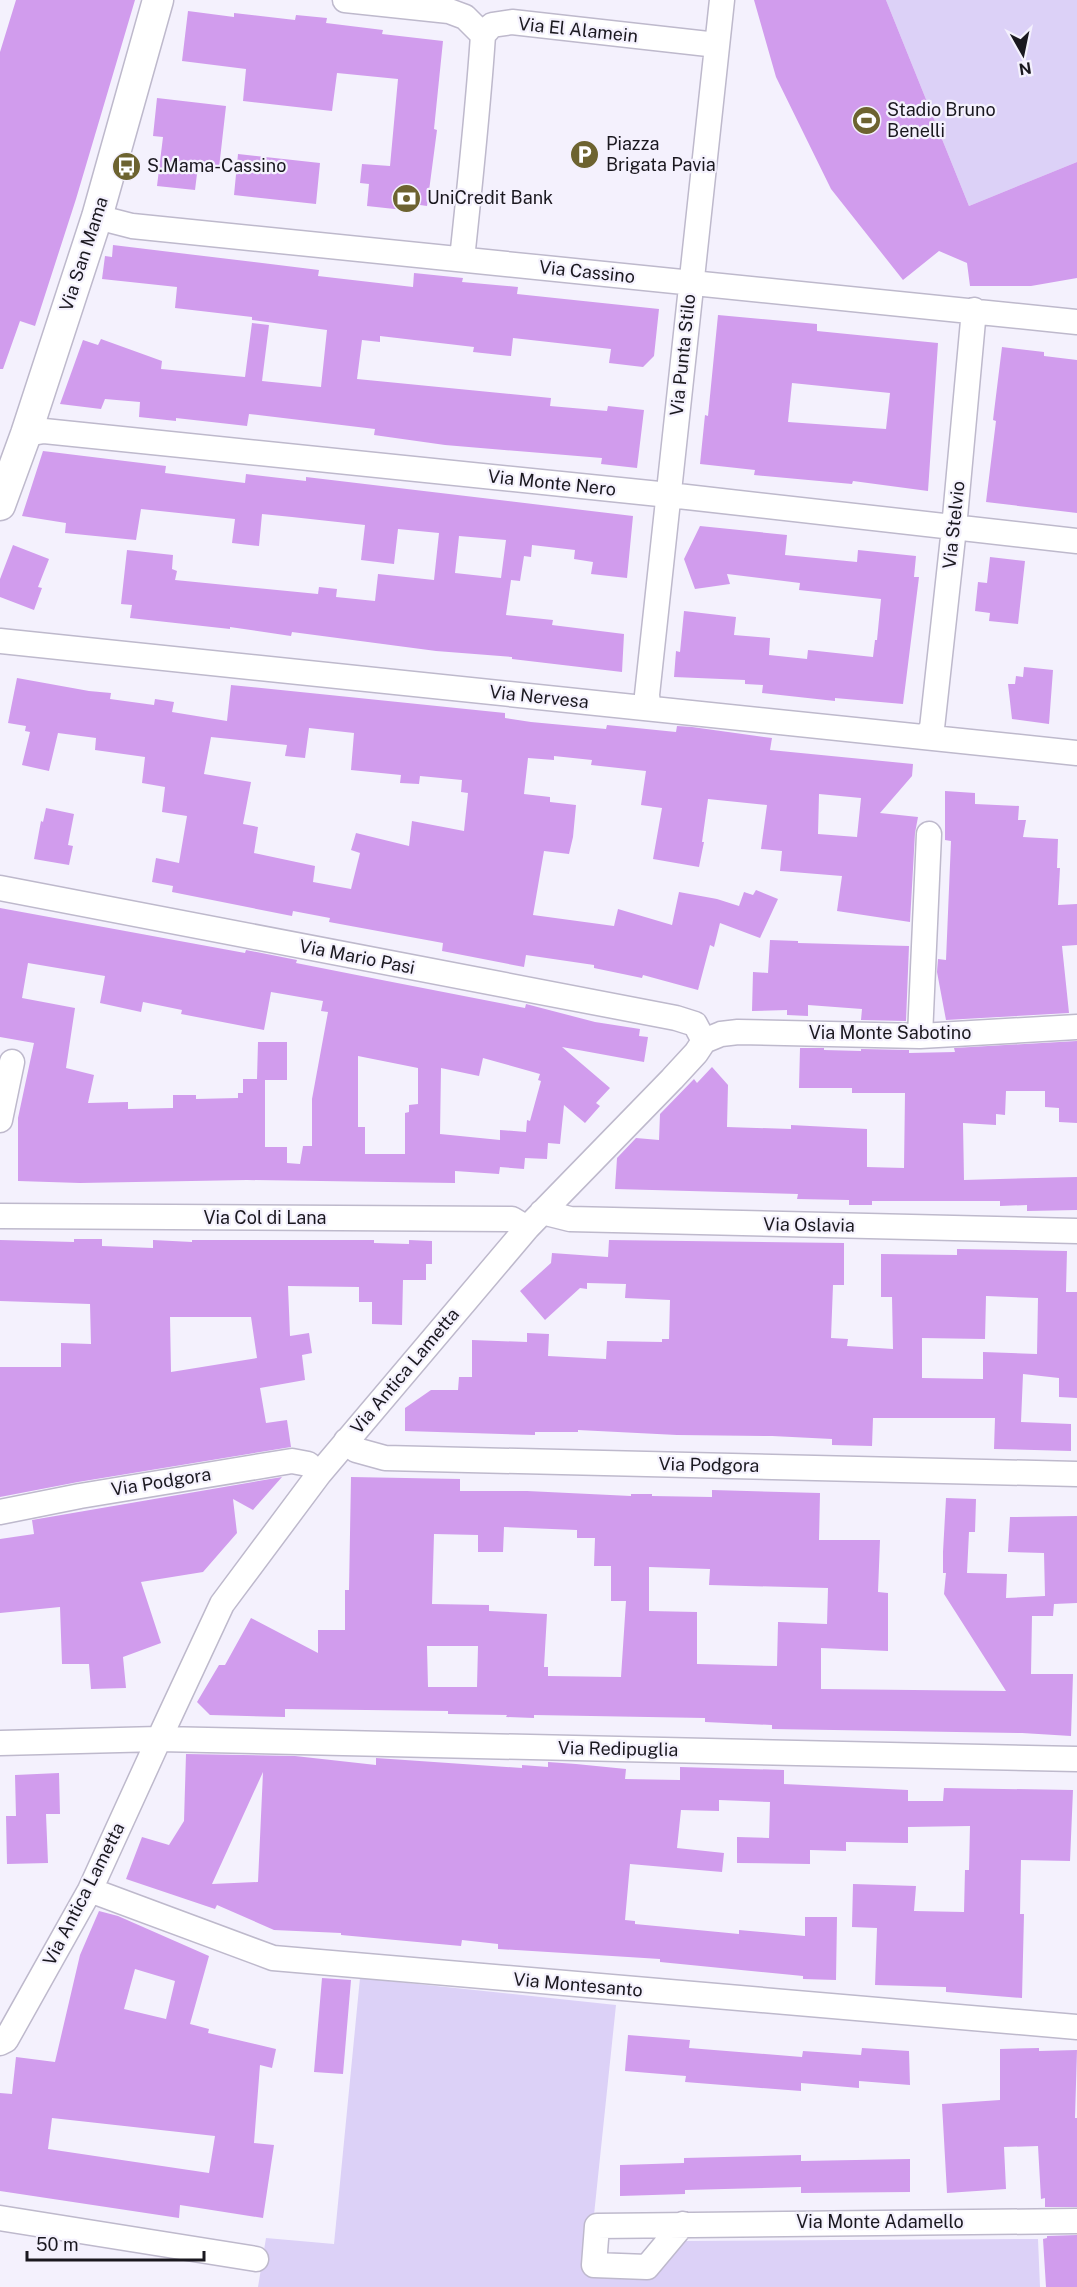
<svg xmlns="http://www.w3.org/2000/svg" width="1077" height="2287" viewBox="0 0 1077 2287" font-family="'Public Sans',sans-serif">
<rect width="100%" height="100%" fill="#f4f1fd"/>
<path fill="#dcd1f7" d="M 886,0 L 1077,0 L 1077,162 L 969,206 Z
M 360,1978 L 616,2005 L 588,2272 L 651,2277 L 682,2241 L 1038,2239 L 1040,2287 L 258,2287 L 266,2238 L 334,2244 Z"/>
<path fill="#d19ced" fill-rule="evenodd" d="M 16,0 L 135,0 L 76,199 L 35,326 L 20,321 L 3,369 L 0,369 L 0,52 Z
M 754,0 L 886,0 L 969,206 L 1077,162 L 1077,278 L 1031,286 L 970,286 L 967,263 L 939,251 L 903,280 L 831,189 L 776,77 Z
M 188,11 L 234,17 L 234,13 L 295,20 L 296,15 L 327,18 L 326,23 L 383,30 L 382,34 L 443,41 L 434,129 L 437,130 L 427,206 L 413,204 L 413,211 L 367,206 L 369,184 L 360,183 L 362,164 L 390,166 L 398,79 L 337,73 L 332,111 L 243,101 L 246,69 L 182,61 Z
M 157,98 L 226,106 L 219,168 L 198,166 L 195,190 L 157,186 L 163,137 L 153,136 Z
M 238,154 L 320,163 L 316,204 L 234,195 Z
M 113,245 L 319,270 L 318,276 L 413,287 L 414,273 L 463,278 L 462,282 L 518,287 L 517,294 L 659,309 L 654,356 L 643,367 L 609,363 L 611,349 L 513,338 L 511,356 L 473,352 L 474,347 L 380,336 L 380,342 L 362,340 L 357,379 L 551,398 L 550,406 L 607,411 L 608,406 L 644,410 L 637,468 L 601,464 L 602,458 L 445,445 L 374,435 L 375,429 L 249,414 L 247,426 L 176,418 L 176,421 L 139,417 L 140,402 L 105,399 L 101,409 L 60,404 L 83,340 L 98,345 L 101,339 L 162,361 L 161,369 L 245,377 L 252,323 L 269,325 L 262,381 L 321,387 L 327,330 L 252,320 L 252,317 L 175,308 L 177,287 L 102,279 L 105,256 L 112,257 Z
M 718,315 L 817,324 L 817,331 L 938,343 L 928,491 L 853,481 L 852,484 L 754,475 L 755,470 L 700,464 L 705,415 L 708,416 ZM 792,383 L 890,393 L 886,429 L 788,422 Z
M 1002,347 L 1044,352 L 1044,356 L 1077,360 L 1077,513 L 986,502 L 996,421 L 993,420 Z
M 43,451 L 166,466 L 165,473 L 245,483 L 246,474 L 306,481 L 306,477 L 633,516 L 627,578 L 591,574 L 593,562 L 574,559 L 575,550 L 532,545 L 531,557 L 524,556 L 520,581 L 511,580 L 506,615 L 553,620 L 552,625 L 624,634 L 622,672 L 512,659 L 512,657 L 436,651 L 292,632 L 291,636 L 230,627 L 230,629 L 130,618 L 132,605 L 121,604 L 127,550 L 173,555 L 172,569 L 177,571 L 175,580 L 318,594 L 319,587 L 337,589 L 336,597 L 375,601 L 378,574 L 434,580 L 439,533 L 398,529 L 394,564 L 361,560 L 365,525 L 292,517 L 262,514 L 259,546 L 232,543 L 235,519 L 141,509 L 136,540 L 65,533 L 66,523 L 22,516 ZM 459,536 L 506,540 L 501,578 L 455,573 Z
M 700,526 L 787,535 L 785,555 L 857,562 L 858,550 L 916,556 L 914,577 L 919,577 L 903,704 L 835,698 L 835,701 L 762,693 L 763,685 L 745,684 L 745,680 L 674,677 L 676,651 L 680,652 L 684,611 L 736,617 L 734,635 L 770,638 L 769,655 L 807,659 L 808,650 L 873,657 L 875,640 L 877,640 L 881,599 L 799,590 L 800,583 L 727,574 L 730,584 L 695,589 L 684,559 Z
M 13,545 L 49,559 L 38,587 L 42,588 L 34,610 L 0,597 L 0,579 Z
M 990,557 L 1025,561 L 1018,624 L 989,621 L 990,613 L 975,611 L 978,582 L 987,583 Z
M 1024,667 L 1053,670 L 1049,724 L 1012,719 L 1008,684 L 1015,684 L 1016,676 L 1023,677 Z
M 17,678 L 89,691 L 111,693 L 110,699 L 154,705 L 155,699 L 174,702 L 172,712 L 227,721 L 231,685 L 505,713 L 505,718 L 531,722 L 606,729 L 607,725 L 676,732 L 677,726 L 692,727 L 772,738 L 770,750 L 913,764 L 912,776 L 880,813 L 918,817 L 915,833 L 910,922 L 837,911 L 842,876 L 780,871 L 782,851 L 761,849 L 767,805 L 708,799 L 702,842 L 704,842 L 699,867 L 653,859 L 662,808 L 641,805 L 646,771 L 591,765 L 592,760 L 554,756 L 554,760 L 528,758 L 524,794 L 550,797 L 550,802 L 576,805 L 573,837 L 569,854 L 544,851 L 533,915 L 614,926 L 618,909 L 672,925 L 679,892 L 717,899 L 739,906 L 744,892 L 753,895 L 756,890 L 778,899 L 760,938 L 720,923 L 714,947 L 710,945 L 698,990 L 643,975 L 642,978 L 594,968 L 594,965 L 526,955 L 524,967 L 442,951 L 443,943 L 329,922 L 330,918 L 293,911 L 292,916 L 172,892 L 173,886 L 152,882 L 156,858 L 179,863 L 187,816 L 162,812 L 165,787 L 142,783 L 145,757 L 95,750 L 96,738 L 58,733 L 49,771 L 22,765 L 30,732 L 25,731 L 26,726 L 8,723 ZM 309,728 L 354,733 L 351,770 L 401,775 L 400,783 L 419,784 L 420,776 L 462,780 L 461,792 L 468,793 L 464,831 L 412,821 L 409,846 L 356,833 L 351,850 L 360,853 L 351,889 L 313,882 L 315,866 L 254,853 L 258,827 L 243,824 L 251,782 L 204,774 L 211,737 L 287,745 L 285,756 L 305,758 ZM 819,794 L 861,798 L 857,837 L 818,834 Z
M 945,791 L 975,793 L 975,804 L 1019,806 L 1018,820 L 1026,820 L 1023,837 L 1058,839 L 1057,868 L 1060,868 L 1058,905 L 1077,904 L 1077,945 L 1062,946 L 1069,1013 L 946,1020 L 937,972 L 938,959 L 946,960 L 951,841 L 945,840 Z
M 46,808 L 74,814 L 68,845 L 73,846 L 69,865 L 34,859 L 41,821 L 43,822 Z
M 0,908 L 245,953 L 246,950 L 297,960 L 296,963 L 387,981 L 525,1008 L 526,1004 L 595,1022 L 640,1029 L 639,1036 L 648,1037 L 644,1062 L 562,1047 L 610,1088 L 596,1103 L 600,1106 L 585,1123 L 564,1105 L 560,1144 L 548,1143 L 547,1159 L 525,1158 L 524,1169 L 500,1167 L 499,1174 L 455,1171 L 455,1183 L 247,1180 L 80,1183 L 18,1181 L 18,1118 L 34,1043 L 0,1037 ZM 28,963 L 105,976 L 100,1003 L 141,1012 L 143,1002 L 182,1010 L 181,1014 L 264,1030 L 271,992 L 323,1001 L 321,1011 L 328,1012 L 312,1099 L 312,1146 L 303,1146 L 300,1164 L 287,1163 L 287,1147 L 265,1147 L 265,1080 L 287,1080 L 287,1042 L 258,1042 L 257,1079 L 243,1079 L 243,1093 L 238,1093 L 238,1098 L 196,1099 L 196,1095 L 173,1095 L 173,1108 L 128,1109 L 128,1102 L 88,1103 L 94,1075 L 66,1068 L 75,1008 L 22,998 ZM 358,1056 L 418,1068 L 418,1104 L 409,1105 L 409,1112 L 405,1113 L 405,1154 L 365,1154 L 365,1127 L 358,1127 ZM 483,1058 L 540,1074 L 538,1080 L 541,1081 L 530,1121 L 527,1120 L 526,1132 L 500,1130 L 500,1140 L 440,1134 L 441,1068 L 479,1076 Z
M 770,940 L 798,941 L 798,943 L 909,946 L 906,1021 L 861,1020 L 862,1009 L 808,1005 L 808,1016 L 787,1015 L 787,1010 L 752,1011 L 753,972 L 768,973 Z
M 1077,1041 L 1077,1123 L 1059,1122 L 1059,1108 L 1045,1107 L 1045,1091 L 1006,1091 L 1005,1115 L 996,1114 L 996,1125 L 963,1123 L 964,1180 L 1077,1177 L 1077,1210 L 1027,1211 L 1027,1205 L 1000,1206 L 1000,1201 L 872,1201 L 872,1205 L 849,1205 L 849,1200 L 797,1199 L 798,1194 L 615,1189 L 617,1158 L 636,1138 L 659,1140 L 660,1114 L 694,1079 L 697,1083 L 712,1067 L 728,1085 L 727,1127 L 791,1129 L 791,1125 L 867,1129 L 867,1167 L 904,1168 L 905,1093 L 852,1093 L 852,1088 L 799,1088 L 800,1048 L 824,1048 L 824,1050 L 861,1051 L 861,1049 L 909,1050 L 909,1053 L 955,1052 L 954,1048 Z
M 74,1239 L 102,1239 L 102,1246 L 153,1248 L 153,1240 L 192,1242 L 192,1240 L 374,1240 L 374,1243 L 409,1244 L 409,1240 L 432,1241 L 432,1264 L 426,1264 L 426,1280 L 403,1280 L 402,1325 L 372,1324 L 372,1302 L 359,1302 L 359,1287 L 288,1286 L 290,1336 L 309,1333 L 312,1353 L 302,1355 L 305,1380 L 260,1388 L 266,1423 L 287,1420 L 291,1447 L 78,1482 L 0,1497 L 0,1367 L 61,1367 L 61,1343 L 91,1344 L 90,1304 L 0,1301 L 0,1240 L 74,1242 ZM 170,1317 L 251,1317 L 257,1358 L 171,1372 Z
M 609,1240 L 844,1243 L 844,1285 L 833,1285 L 831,1338 L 848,1339 L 847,1346 L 893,1349 L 892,1297 L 881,1297 L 881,1254 L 957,1255 L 957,1249 L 1067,1251 L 1066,1292 L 1077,1292 L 1077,1398 L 1059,1397 L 1059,1378 L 1023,1374 L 1021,1422 L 1071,1424 L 1071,1451 L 994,1449 L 995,1418 L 873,1418 L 872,1446 L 832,1445 L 832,1439 L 772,1436 L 677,1435 L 578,1430 L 578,1432 L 535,1432 L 535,1435 L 405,1431 L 405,1408 L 431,1390 L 458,1390 L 459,1377 L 472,1377 L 472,1340 L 527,1342 L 527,1333 L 549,1334 L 548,1356 L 606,1359 L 607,1341 L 662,1342 L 662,1339 L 669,1339 L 670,1300 L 625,1298 L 626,1284 L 587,1283 L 587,1289 L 580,1288 L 545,1320 L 520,1291 L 551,1263 L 552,1253 L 608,1257 ZM 986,1296 L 1038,1298 L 1037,1354 L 983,1352 L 983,1379 L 922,1378 L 922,1338 L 985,1339 Z
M 282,1477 L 253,1510 L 233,1499 L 237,1533 L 203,1572 L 141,1582 L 161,1643 L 123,1657 L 126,1688 L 91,1689 L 89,1664 L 62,1664 L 60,1607 L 0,1613 L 0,1539 L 34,1534 L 32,1520 Z
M 351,1477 L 460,1479 L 460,1491 L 527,1491 L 631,1496 L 631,1494 L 652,1494 L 652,1496 L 712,1497 L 712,1490 L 820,1493 L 819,1540 L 880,1540 L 878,1592 L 888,1593 L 888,1651 L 821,1648 L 821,1689 L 1006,1691 L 944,1594 L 946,1573 L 943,1573 L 943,1552 L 946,1498 L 976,1499 L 975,1532 L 969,1532 L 967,1573 L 1007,1574 L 1006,1598 L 1045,1596 L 1044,1553 L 1008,1552 L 1010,1517 L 1077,1516 L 1077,1603 L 1054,1604 L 1053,1616 L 1032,1616 L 1031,1674 L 1073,1674 L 1071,1736 L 1022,1733 L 772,1729 L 772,1725 L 705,1722 L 705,1718 L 534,1715 L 534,1718 L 506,1717 L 507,1715 L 448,1714 L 448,1711 L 285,1709 L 285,1717 L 210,1715 L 197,1702 L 219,1665 L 225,1665 L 251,1618 L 318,1653 L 318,1630 L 345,1630 L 345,1590 L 349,1590 ZM 504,1527 L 577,1530 L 577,1538 L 595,1538 L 594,1566 L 611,1566 L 611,1601 L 626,1601 L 621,1677 L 548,1676 L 548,1667 L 544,1667 L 547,1614 L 489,1611 L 489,1605 L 432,1604 L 434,1534 L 478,1535 L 478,1552 L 503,1552 ZM 649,1567 L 710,1569 L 709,1585 L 828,1588 L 827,1624 L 778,1622 L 777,1666 L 697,1664 L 697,1612 L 649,1611 ZM 427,1646 L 478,1646 L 477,1687 L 428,1687 Z
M 186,1754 L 295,1756 L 376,1765 L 376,1758 L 522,1768 L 522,1765 L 548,1767 L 548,1762 L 576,1764 L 626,1769 L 625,1779 L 680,1780 L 680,1767 L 784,1770 L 784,1784 L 908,1790 L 908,1801 L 943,1801 L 944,1788 L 1073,1790 L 1070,1861 L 1021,1860 L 1020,1914 L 1024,1914 L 1022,1998 L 946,1992 L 946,1987 L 875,1985 L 877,1928 L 852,1927 L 853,1884 L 916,1886 L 914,1911 L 964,1912 L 965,1870 L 969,1870 L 970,1826 L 908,1827 L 908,1843 L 846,1842 L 846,1851 L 810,1850 L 810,1864 L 737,1863 L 737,1837 L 769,1838 L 770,1802 L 719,1800 L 719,1811 L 681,1810 L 677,1848 L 724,1853 L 722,1872 L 630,1864 L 625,1920 L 635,1921 L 635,1924 L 739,1934 L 739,1930 L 805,1936 L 805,1917 L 837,1917 L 836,1980 L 803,1979 L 803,1976 L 660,1962 L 660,1959 L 498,1949 L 498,1944 L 462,1940 L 461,1946 L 341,1935 L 341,1933 L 274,1930 L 217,1905 L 215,1909 L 126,1879 L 142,1837 L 169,1845 L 184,1821 ZM 263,1772 L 258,1882 L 212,1884 Z
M 59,1773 L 60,1814 L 46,1814 L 48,1863 L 7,1864 L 6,1816 L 16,1816 L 15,1775 Z
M 99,1911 L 118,1916 L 209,1956 L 190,2024 L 209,2029 L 208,2033 L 276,2049 L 272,2068 L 260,2065 L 254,2143 L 274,2145 L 263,2218 L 180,2205 L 179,2218 L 0,2191 L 0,2093 L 12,2094 L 16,2057 L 55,2062 L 80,1955 ZM 135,1969 L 175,1981 L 166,2019 L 124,2009 ZM 52,2118 L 215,2136 L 209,2173 L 48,2149 Z
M 322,1978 L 351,1980 L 343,2074 L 314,2072 Z
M 628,2035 L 690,2040 L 689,2048 L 802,2057 L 803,2051 L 861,2055 L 862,2048 L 909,2051 L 910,2085 L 859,2081 L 859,2088 L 801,2083 L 801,2091 L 685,2082 L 686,2076 L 625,2071 Z
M 1039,2048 L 1039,2051 L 1077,2050 L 1075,2118 L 1077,2118 L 1077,2207 L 1045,2207 L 1045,2198 L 1041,2199 L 1038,2146 L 1004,2147 L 1006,2189 L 947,2193 L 942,2104 L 1000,2100 L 1000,2049 Z
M 801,2155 L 801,2161 L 910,2159 L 910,2192 L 801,2193 L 801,2187 L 685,2190 L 685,2194 L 620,2196 L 620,2165 L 684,2163 L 684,2158 Z
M 1077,2235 L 1077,2287 L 1046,2287 L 1043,2239 L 1047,2238 L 1047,2236 Z"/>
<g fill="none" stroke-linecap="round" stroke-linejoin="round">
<defs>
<path id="minor" d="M 345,0 L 449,11 L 465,17 L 483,35
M 483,35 L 492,25 L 512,22 L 717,45
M 97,217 L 132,226 L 1077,322
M 462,259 C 470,184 478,110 483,35
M 26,434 L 44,431 L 669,495 L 1077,541
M 0,641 L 1077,753
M 653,708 L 648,703 L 647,695 C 672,463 695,231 722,0
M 925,737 L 932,728 L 954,528 L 974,310
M 0,888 L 676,1018 L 695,1024 L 704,1041
M 920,1036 L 929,834
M 704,1041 L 721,1034 L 738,1032 L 920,1036 L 1077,1027
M 0,1120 L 12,1062
M 542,1212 L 570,1219 L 1077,1231
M 0,1216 L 512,1219 L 527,1228
M 346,1441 L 356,1450 L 385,1458 L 1077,1474
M 0,1512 L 80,1496 L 292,1461 L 308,1464 L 319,1474
M 0,1743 L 159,1739 L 222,1604 L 319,1474 L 527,1228 L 672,1079 L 696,1053 L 704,1041
M 90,1890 L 273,1958 L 1077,2027
M 0,2043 L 6,2040 L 90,1890 L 159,1739 L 1077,1759
M 0,2218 L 256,2259
M 683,2224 L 647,2267 L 594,2265 L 597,2226 L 1077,2221"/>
<path id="tertiary" d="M 0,505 L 26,434 L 97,217 L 158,0"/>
</defs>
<use href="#minor" stroke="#beb9cc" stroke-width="27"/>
<use href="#tertiary" stroke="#beb9cc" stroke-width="33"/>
<use href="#minor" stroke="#fff" stroke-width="24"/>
<use href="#tertiary" stroke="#fff" stroke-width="30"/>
</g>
<defs>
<symbol id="stadium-disc" viewBox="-11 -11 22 22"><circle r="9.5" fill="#6d6330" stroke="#f4f1fd"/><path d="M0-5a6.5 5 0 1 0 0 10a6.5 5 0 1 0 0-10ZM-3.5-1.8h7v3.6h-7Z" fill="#fff"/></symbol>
<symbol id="parking-disc" viewBox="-11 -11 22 22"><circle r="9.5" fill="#6d6330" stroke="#f4f1fd"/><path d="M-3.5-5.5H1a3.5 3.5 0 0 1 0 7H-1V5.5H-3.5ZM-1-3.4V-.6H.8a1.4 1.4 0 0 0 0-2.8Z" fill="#fff"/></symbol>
<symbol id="bus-disc" viewBox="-11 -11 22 22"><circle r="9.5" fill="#6d6330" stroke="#f4f1fd"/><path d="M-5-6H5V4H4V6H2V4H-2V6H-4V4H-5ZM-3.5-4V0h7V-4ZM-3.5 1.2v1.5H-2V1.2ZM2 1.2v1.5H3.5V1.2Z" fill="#fff"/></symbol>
<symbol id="bank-disc" viewBox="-11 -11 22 22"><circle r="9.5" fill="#6d6330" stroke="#f4f1fd"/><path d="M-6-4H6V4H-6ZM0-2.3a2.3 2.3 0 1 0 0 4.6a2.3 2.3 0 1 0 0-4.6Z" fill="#fff"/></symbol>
</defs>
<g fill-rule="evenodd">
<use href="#stadium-disc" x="850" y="104" width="33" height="33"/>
<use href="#parking-disc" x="568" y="138" width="33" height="33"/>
<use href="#bus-disc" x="110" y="150" width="33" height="33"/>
<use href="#bank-disc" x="390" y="182" width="33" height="33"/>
</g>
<g text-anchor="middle" stroke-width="4.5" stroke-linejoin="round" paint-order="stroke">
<g font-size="18" fill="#1a181f" stroke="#f4f1fd">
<text transform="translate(578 30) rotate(6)" y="6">Via El Alamein</text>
<text transform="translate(84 254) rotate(-72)" y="6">Via San Mama</text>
<text transform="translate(587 272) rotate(6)" y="6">Via Cassino</text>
<text transform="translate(683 355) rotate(-84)" y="6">Via Punta Stilo</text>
<text transform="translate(552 483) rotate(6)" y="6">Via Monte Nero</text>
<text transform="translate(954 525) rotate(-84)" y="6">Via Stelvio</text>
<text transform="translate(539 697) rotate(6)" y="6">Via Nervesa</text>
<text transform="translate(357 957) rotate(11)" y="6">Via Mario Pasi</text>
<text x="890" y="1039">Via Monte Sabotino</text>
<text x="265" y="1224">Via Col di Lana</text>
<text transform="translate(809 1225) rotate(1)" y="6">Via Oslavia</text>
<text transform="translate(405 1371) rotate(-50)" y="6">Via Antica Lametta</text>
<text transform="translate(709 1465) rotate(1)" y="6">Via Podgora</text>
<text transform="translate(161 1482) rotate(-9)" y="6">Via Podgora</text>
<text transform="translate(618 1749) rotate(1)" y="6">Via Redipuglia</text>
<text transform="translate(84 1894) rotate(-63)" y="6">Via Antica Lametta</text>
<text transform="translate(578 1985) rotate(5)" y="6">Via Montesanto</text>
<text x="880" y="2228">Via Monte Adamello</text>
</g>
<g font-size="18" fill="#1a181f" stroke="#f4f1fd" text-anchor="start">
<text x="887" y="116">Stadio Bruno<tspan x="887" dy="21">Benelli</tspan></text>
<text x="606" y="150">Piazza<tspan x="606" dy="21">Brigata Pavia</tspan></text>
<text x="147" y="172">S.Mama-Cassino</text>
<text x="427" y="204">UniCredit Bank</text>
</g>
</g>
<g transform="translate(1023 54) rotate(171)" stroke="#f4f1fd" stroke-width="4.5" paint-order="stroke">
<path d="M0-4.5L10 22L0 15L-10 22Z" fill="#1a181f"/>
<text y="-9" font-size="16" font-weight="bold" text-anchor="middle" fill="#1a181f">N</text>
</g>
<path d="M27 2251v9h177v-9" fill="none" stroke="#1a181f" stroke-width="3"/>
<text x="36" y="2251" font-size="18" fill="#1a181f" stroke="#f4f1fd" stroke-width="4.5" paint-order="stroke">50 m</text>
</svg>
